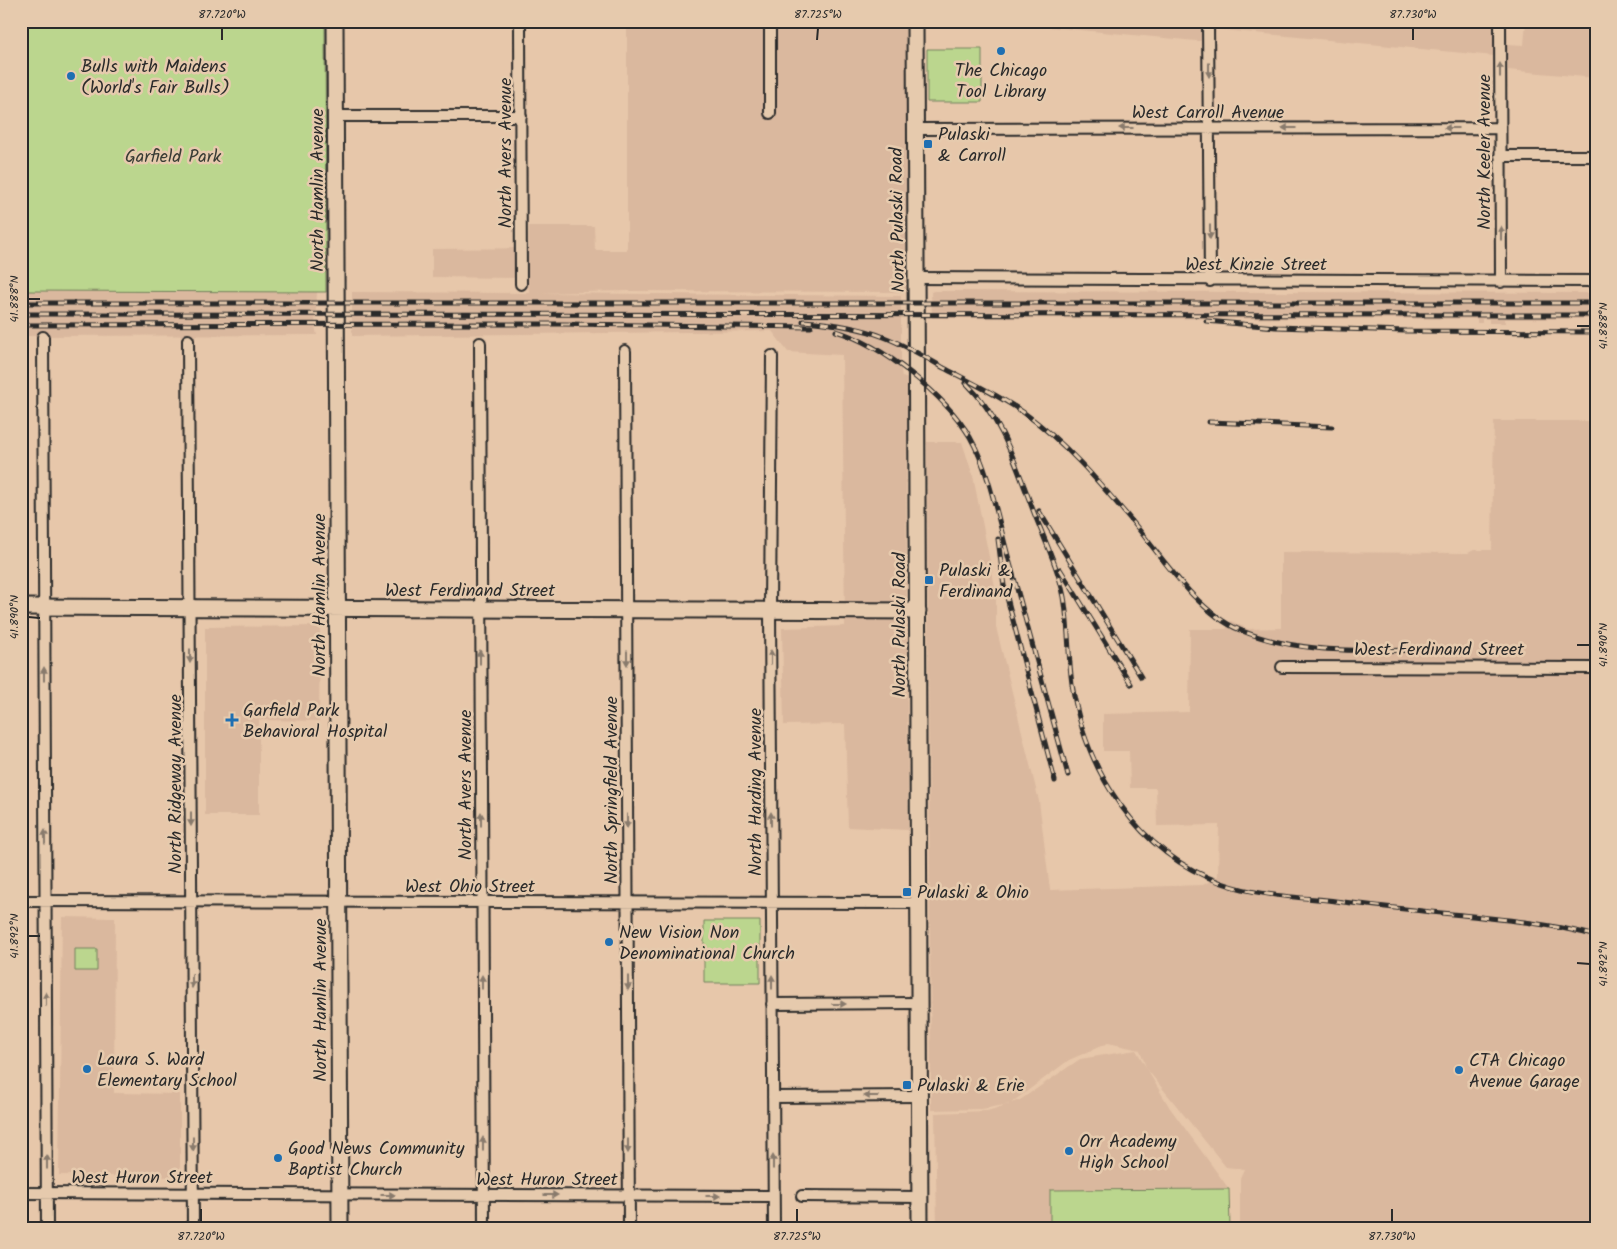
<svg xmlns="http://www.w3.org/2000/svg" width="1617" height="1249" viewBox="0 0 1617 1249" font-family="Kalam,sans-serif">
<rect width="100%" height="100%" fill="#e7c7aa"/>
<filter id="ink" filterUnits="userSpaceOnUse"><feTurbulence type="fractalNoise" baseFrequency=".02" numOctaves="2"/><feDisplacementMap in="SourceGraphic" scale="10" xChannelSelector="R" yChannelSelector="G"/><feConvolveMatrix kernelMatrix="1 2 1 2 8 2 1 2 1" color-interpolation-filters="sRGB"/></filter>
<g filter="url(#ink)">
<path fill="#dab89e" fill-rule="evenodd" d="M 627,21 L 905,21 L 909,292 L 628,291 L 538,293 L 901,296 L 901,370 L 902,377 L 909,379 L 906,482 L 908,830 L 848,827 L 845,724 L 784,725 L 782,628 L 845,626 L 842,355 L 788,352 L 772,331 L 352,336 L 352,292 L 529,293 L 528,278 L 432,277 L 432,249 L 529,248 L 529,226 L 594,226 L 595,250 L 627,250 Z
M 987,21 L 1201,21 L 1201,41 L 1196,41 Z
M 1214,21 L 1494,21 L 1494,56 L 1214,29 Z
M 1526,21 L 1596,21 L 1596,78 L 1508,70 L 1507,44 L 1524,45 Z
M 21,291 L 317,292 L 315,326 L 317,335 L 21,336 Z
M 934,291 L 1596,293 L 1596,319 L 1505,319 L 1505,323 L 1489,323 L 1489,319 L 1482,319 L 1482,323 L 1477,323 L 1477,319 L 932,318 L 931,292 Z
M 1494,421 L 1596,421 L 1596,1228 L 1240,1228 L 1240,1178 L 1244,1169 L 1226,1167 L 1146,1068 L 1170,1108 L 1229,1189 L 1051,1190 L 1050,1228 L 937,1228 L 935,1113 L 987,1111 L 1010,1104 L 982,1109 L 931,1110 L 927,442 L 962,442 L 973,476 L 996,592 L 996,627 L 1039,801 L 1050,890 L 1203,885 L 1218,876 L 1219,825 L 1157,826 L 1156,788 L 1130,788 L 1129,751 L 1103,751 L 1103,714 L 1189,712 L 1190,629 L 1226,629 L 1231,621 L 1248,629 L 1281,628 L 1281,552 L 1468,553 L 1474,550 L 1492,550 ZM 1108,1043 L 1140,1050 L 1146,1067 L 1136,1050 L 1080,1059 L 1020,1100 L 1011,1103 L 1069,1060 Z
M 320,626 L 319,721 L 259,720 L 259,815 L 205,815 L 205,627 Z
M 62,917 L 115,918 L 114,1093 L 180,1094 L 180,1177 L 59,1175 Z"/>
<path fill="#bbd68e" stroke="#73805c" d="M 21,21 L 325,21 L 326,292 L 21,291 Z
M 927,49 L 982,49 L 982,102 L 927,102 Z
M 704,921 L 760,921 L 760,983 L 704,983 Z
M 75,949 L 97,949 L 97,971 L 75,971 Z
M 1229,1189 L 1230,1228 L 1050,1228 L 1050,1190 Z"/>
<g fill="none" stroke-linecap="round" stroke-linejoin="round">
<defs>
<path id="street" d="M 520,21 L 521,284
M 770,21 L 770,113
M 1208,21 L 1210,281
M 1500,21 L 1501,282
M 335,116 L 521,116
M 915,129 L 1500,128
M 1500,156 L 1596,156
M 917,278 L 1596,281
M 43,337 L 47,1228
M 188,340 L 193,1228
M 480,343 L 484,1228
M 625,351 L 629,1228
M 772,356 L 770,610 L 774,1228
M 1282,667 L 1596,668
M 21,901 L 919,903
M 772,1004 L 919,1003
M 773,1097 L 919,1096
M 21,1193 L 773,1196
M 802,1196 L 920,1197"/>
<path id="secondary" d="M 335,21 L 340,1228
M 915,21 L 920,1228
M 21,607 L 918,611"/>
</defs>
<use href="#street" stroke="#2b2b2b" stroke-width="14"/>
<use href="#secondary" stroke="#2b2b2b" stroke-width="19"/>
<use href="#street" stroke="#e6caad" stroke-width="10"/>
<use href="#secondary" stroke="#e6caad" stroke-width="15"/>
<defs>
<path id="rail" d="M 21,303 L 1596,303
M 21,314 L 1596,315
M 803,321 C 829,323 859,327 884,337 C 905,345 925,357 944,368 C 971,382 998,395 1023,412 C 1065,442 1099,482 1132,521 C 1161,556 1198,613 1240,630 C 1302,656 1372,650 1437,650
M 1206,321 L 1276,327 L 1406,331 L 1596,332
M 21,325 L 563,324 L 811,327
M 836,331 C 883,345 945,395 970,437 C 989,470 998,519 1008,556 C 1028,629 1048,702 1068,775
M 966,383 C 1003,420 1015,463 1033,510 C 1044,539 1058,567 1064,597 C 1069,626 1068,655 1072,684 C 1085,770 1137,853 1222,883 C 1255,895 1292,897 1327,900 C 1369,905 1410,910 1452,914 C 1501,919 1548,923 1596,936
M 1209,422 L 1332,427
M 1039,511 L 1141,677
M 998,539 L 1004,586 L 1055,781
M 1060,569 L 1131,684"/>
</defs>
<use href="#rail" stroke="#2b2b2b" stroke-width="5"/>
<use href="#rail" stroke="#e6caad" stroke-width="3" stroke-dasharray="9" stroke-linecap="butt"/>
</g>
<defs><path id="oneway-solid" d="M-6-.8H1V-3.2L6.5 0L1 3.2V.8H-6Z" transform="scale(1.25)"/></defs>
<g fill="#887a6c">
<use href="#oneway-solid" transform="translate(1209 70) rotate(90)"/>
<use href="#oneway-solid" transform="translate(1500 70) rotate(-90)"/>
<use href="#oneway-solid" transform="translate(1126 128) rotate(180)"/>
<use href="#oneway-solid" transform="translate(1289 128) rotate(-180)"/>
<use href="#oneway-solid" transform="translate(1451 128) rotate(-180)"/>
<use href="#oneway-solid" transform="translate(1210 232) rotate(90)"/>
<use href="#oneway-solid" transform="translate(1501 233) rotate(-90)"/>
<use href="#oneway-solid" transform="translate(190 656) rotate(90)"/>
<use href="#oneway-solid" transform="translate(480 657) rotate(-90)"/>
<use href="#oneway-solid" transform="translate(771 657) rotate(-90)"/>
<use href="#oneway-solid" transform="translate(627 658) rotate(90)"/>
<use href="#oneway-solid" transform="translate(44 674) rotate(-90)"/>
<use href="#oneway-solid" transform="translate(191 819) rotate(90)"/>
<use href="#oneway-solid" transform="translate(481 819) rotate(-90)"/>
<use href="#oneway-solid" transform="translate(771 819) rotate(-90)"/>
<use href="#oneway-solid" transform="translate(627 821) rotate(90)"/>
<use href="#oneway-solid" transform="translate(45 837) rotate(-90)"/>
<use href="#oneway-solid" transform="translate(192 981) rotate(90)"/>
<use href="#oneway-solid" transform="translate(482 982) rotate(-90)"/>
<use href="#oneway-solid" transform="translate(772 982) rotate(-90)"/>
<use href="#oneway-solid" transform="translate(628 983) rotate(90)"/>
<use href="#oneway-solid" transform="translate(46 999) rotate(-90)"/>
<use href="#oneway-solid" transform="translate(839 1004)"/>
<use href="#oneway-solid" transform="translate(871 1096) rotate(180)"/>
<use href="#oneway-solid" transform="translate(193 1144) rotate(90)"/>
<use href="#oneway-solid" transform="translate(483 1144) rotate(-90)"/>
<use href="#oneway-solid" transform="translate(628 1146) rotate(90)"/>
<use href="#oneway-solid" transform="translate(47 1162) rotate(-90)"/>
<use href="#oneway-solid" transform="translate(773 1162) rotate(-90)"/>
<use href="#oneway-solid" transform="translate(388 1195)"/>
<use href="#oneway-solid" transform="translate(551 1195)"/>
<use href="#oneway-solid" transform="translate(713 1196)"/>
</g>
</g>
<path fill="none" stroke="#2b2b2b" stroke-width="2" d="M 222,40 L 222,28M 817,40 L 818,28M 1413,40 L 1413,28M 28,299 L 40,299M 1577,326 L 1590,326M 28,617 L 40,618M 1577,645 L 1590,645M 28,936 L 40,936M 1577,963 L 1590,964M 201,1222 L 201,1209M 797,1222 L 797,1209M 1392,1222 L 1392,1209"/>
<g fill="#1f6fb2" stroke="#e6caad" stroke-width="2">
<circle cx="1001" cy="51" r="5"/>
<circle cx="71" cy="76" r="5"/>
<rect x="923" y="139" width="10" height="10" rx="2.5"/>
<rect x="924" y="575" width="10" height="10" rx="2.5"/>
<path d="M229.5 712.5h5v5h5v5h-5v5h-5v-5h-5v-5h5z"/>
<rect x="902" y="887" width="10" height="10" rx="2.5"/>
<circle cx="609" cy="942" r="5"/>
<circle cx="87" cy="1069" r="5"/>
<circle cx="1459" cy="1070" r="5"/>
<rect x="902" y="1080" width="10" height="10" rx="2.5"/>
<circle cx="1069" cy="1151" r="5"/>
<circle cx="278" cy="1158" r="5"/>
</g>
<g text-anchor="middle" stroke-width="5" stroke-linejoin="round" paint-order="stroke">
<g font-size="18" fill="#2b2b2b" stroke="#e6caad" text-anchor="start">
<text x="81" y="72">Bulls with Maidens<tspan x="81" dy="21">(World's Fair Bulls)</tspan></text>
<text x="1001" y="76" text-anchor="middle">The Chicago<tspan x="1001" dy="21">Tool Library</tspan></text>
<text x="938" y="140">Pulaski<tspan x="938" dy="21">&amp; Carroll</tspan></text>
<text x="939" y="576">Pulaski &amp;<tspan x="939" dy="21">Ferdinand</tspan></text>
<text x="243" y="716">Garfield Park<tspan x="243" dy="21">Behavioral Hospital</tspan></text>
<text x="917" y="898">Pulaski &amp; Ohio</text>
<text x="619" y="938">New Vision Non<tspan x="619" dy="21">Denominational Church</tspan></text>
<text x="97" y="1065">Laura S. Ward<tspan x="97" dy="21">Elementary School</tspan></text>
<text x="1469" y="1066">CTA Chicago<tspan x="1469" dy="21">Avenue Garage</tspan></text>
<text x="917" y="1091">Pulaski &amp; Erie</text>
<text x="1079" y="1147">Orr Academy<tspan x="1079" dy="21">High School</tspan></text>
<text x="288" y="1154">Good News Community<tspan x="288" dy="21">Baptist Church</tspan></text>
</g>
<g font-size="18" fill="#2b2b2b" stroke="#e6caad">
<text x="1208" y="118">West Carroll Avenue</text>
<text transform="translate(1484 152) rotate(-90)" y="6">North Keeler Avenue</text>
<text transform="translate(505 153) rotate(-90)" y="6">North Avers Avenue</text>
<text transform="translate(317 190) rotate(-90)" y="6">North Hamlin Avenue</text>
<text transform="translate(897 220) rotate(-91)" y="6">North Pulaski Road</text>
<text x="1256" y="270">West Kinzie Street</text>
<text x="470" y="596">West Ferdinand Street</text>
<text transform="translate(319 595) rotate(-90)" y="6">North Hamlin Avenue</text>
<text transform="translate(899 625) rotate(-90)" y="6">North Pulaski Road</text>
<text x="1439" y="655">West Ferdinand Street</text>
<text transform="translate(175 784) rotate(-90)" y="6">North Ridgeway Avenue</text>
<text transform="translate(465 785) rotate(-90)" y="6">North Avers Avenue</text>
<text transform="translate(611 790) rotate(-90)" y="6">North Springfield Avenue</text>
<text transform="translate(755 792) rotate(-90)" y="6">North Harding Avenue</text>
<text x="470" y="892">West Ohio Street</text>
<text transform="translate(320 1000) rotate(-90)" y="6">North Hamlin Avenue</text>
<text x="142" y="1183">West Huron Street</text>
<text x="547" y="1185">West Huron Street</text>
</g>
<g font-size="18" fill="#393c35" stroke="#e6caad">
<text x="173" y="162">Garfield Park</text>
</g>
</g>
<rect width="1617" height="1249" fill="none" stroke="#e6caad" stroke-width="55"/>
<rect x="28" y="28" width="1562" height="1194" fill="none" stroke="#2b2b2b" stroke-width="2"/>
<g font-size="12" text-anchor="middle" fill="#2b2b2b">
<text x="222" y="18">87.720°W</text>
<text x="818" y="18">87.725°W</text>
<text x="1413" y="18">87.730°W</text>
<text transform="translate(14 299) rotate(-90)" y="4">41.888°N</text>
<text transform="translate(1603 326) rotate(-90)" y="4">41.888°N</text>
<text transform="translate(14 617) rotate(-90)" y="4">41.890°N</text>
<text transform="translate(1603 645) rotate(-90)" y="4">41.890°N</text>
<text transform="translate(14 936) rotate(-90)" y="4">41.892°N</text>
<text transform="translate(1603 964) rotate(-90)" y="4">41.892°N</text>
<text x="201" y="1240">87.720°W</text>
<text x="797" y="1240">87.725°W</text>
<text x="1392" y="1240">87.730°W</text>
</g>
</svg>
